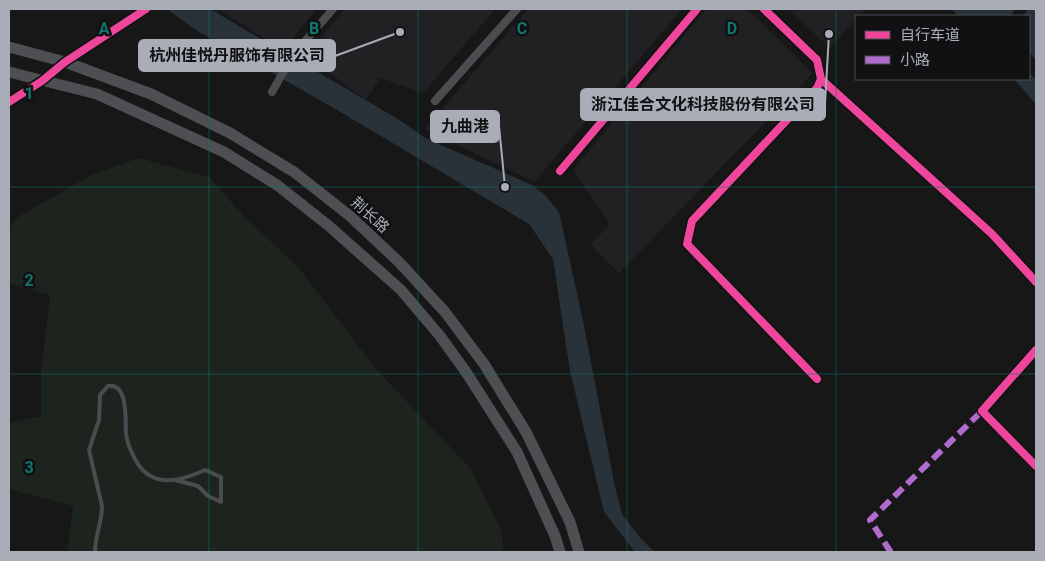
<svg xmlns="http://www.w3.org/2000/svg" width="1045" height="561" viewBox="0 0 1045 561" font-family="Roboto,'Noto Sans SC',sans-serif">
<rect width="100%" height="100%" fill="#171717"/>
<path fill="#212123" d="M 218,9 L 317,9 L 283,50 Z
M 345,9 L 495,9 L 423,93 L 380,78 L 366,100 L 305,55 Z
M 528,9 L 682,9 L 534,182 L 425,129 Z
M 706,9 L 747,9 L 813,73 L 619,273 L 590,245 L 610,224 L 573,170 Z
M 788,9 L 866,9 L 859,16 L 856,16 L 856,19 L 830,48 Z"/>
<path fill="#1d241e" d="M 139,158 L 209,177 L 243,215 L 299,268 L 375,368 L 470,468 L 501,530 L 504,552 L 67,552 L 73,506 L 9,489 L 9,423 L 41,416 L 41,371 L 50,295 L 9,284 L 9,228 L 19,216 L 93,174 Z"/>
<path fill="#2a3239" d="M 169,9 L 210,9 L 398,119 L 425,138 L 532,185 L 546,196 L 559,212 L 583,321 L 615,487 L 622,514 L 641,539 L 655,552 L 635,552 L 604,512 L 570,371 L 553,259 L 529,224 L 332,107 L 199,32 L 171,12 Z
M 952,9 L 1015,9 L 1010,16 L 958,16 Z
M 1028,9 L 1036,9 L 1036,60 L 1029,52 L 1029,16 L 1023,16 Z
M 1029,73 L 1036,83 L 1036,104 L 1014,79 L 1029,79 Z"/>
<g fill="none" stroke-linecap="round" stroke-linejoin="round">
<path stroke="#2a3239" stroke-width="2.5" d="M 1029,74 L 1036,82"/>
<path stroke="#4b4c50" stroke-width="4" d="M 95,552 C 95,536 102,522 102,506 L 89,450 L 99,420 L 100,395 L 108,386 C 129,383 125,421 126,434 C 127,441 130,449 133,455 C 148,489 177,483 205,470 L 221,477 L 221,502 L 208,496 L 198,486 L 175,480"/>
<path stroke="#4b4c50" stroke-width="8" d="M 817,60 L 821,79 L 992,234 L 1036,282
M 272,92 L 293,55 L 333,9
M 435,101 L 517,9
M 560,171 L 697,9
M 1036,350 L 982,411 L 1036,466
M 817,379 L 687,244 L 692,221 L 817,88 L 821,79"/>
<path stroke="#4b4c50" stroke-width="9" d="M 764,9 L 817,60
M 9,102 L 42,81 L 65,62 L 146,9"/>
<path stroke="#4d4f52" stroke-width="11" d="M 9,47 L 65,62 L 151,94 L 230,133 L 294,172 L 350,216 L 399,262 L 445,312 L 484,364 L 526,432 L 570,522 L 579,552
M 9,72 L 97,94 L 224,152 L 277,185 L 329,226 L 401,290 L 440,336 L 466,372 L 517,452 L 555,536 L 560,552"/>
<path stroke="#b06ccc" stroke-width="6" stroke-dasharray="12 6" stroke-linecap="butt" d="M 889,552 L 890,551 L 870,520 L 982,411"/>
<defs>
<path id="cycleway" d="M 764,9 L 817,60 L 821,79 L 992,234 L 1036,282
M 9,102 L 42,81 L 65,62 L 146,9
M 560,171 L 697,9
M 1036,350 L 982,411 L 1036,466
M 817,379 L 687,244 L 692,221 L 817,88 L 821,79"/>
</defs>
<use href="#cycleway" stroke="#111113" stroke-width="11"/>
<use href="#cycleway" stroke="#ed469a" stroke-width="8"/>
</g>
<path fill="none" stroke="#0f766e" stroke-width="1" stroke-opacity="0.55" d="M 209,9 L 209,552M 418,9 L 418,552M 627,9 L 627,552M 836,9 L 836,552M 9,187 L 1036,187M 9,374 L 1036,374"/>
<g text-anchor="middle" stroke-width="5" stroke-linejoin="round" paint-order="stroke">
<g font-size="15" fill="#a8adb8" stroke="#111113">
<text transform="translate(370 215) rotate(42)" y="5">荆长路</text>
</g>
</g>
<g font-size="16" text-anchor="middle" font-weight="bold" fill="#0f766e" stroke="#111113" stroke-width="5" stroke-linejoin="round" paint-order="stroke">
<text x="104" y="34">A</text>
<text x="314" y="34">B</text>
<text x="522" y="34">C</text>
<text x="732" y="34">D</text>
<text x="29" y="99">1</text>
<text x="29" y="286">2</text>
<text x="29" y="473">3</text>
</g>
<path fill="none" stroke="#a8adb8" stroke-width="2" d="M400 32L335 56M829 34L825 104M505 187L499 126"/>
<g fill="#a8adb8" stroke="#111113" stroke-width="2">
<circle cx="400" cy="32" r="5"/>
<circle cx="829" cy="34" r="5"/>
<circle cx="505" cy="187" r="5"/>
</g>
<g fill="#a8adb8" stroke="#a8adb8" stroke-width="2">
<rect x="139" y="40" width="196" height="31" rx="5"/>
<rect x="581" y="89" width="244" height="31" rx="5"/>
<rect x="431" y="111" width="68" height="31" rx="5"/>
</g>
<g font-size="16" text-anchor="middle" font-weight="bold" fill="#111">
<text x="237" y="61">杭州佳悦丹服饰有限公司</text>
<text x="703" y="110">浙江佳合文化科技股份有限公司</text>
<text x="465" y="132">九曲港</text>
</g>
<rect width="1045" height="561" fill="none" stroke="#a8adb8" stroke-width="20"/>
<rect x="855" y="15" width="175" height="65" fill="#111113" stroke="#4d4f55"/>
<rect x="865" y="31" width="25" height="8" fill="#ed469a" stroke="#4d4f55"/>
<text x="900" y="40" font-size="15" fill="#a8adb8">自行车道</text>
<rect x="865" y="56" width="25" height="8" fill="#b06ccc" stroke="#4d4f55"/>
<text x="900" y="65" font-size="15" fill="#a8adb8">小路</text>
</svg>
